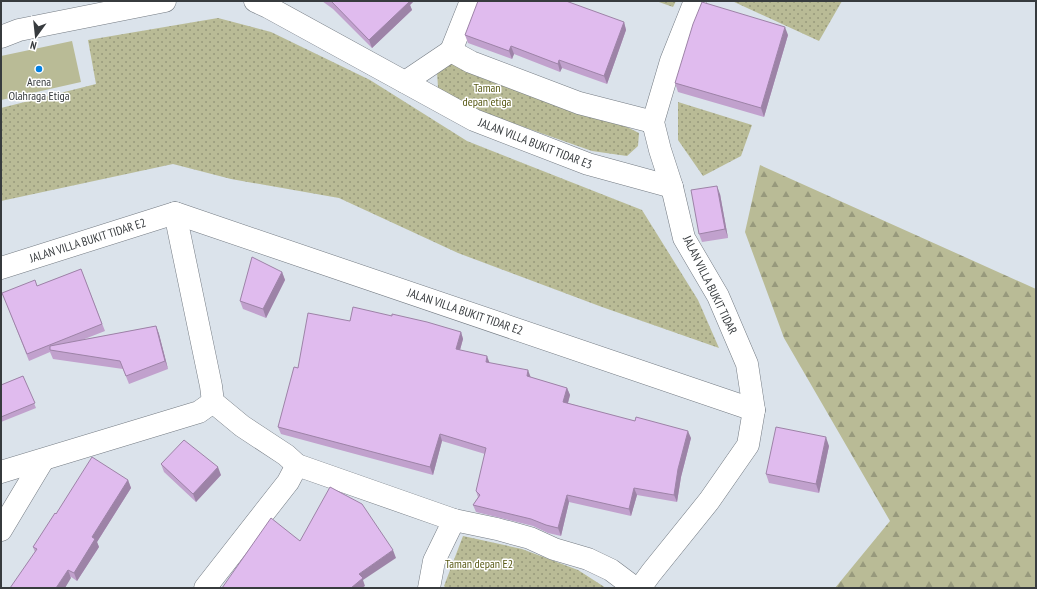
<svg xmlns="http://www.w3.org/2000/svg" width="1037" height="589" viewBox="0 0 1037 589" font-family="'PT Sans Narrow',sans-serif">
<defs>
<pattern id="grass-dots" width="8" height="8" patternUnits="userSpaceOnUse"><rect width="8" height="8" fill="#b9bb96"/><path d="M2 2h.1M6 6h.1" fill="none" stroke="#97997c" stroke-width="1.8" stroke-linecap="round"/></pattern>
<pattern id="forest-firs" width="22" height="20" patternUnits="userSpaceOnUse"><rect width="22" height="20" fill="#b9bb96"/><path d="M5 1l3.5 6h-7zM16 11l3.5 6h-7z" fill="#97997c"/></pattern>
</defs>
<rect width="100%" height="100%" fill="#dbe3eb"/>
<path fill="url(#grass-dots)" d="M 656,1 L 676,1 L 673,7 Z
M 732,1 L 842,1 L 819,41 Z
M 218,18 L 271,32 L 370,80 L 467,141 L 642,210 L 698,300 L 719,348 L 602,307 L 458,253 L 339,198 L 231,179 L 173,164 L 1,201 L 1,108 L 96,84 L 88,40 Z
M 451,61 L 621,124 L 639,133 L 638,146 L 627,156 L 592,151 L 478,111 L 438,88 L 437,71 Z
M 678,102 L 752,125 L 741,156 L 703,176 L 678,140 Z
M 463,536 L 522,549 L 578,570 L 606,588 L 446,588 L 444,586 Z"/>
<path fill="url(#forest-firs)" d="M 760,165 L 1036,289 L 1036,588 L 835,588 L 890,521 L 784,338 L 745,232 Z"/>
<path fill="#b9bb96" d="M 72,41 L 81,82 L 1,100 L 1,56 Z"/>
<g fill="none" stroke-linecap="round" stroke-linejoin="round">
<defs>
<g id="street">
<path id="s1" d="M 255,1 L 268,7 L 474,120 L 588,164 L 672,187"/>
<path d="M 471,1 L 451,51 L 471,62 L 579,103 L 653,122"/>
<path d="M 1,37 L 19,30 L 165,1"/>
<path d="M 405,82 L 451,51"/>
<path d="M 175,213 L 211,386 L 213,402 L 242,426 L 286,455 L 297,465 L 454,520"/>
<path id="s2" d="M 1,268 L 175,213 L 754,410"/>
<path d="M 1,472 L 199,412 L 213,402"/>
<path d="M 1,530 L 43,460"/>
<path d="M 205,588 L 288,482 L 297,465"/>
<path d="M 429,588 L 434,561 L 454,520 L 497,529 L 530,538 L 554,549 L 588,559 L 611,570 L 635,588"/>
<path d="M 640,588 L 651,573 L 709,501 L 748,445 L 754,410 L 747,364 L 718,296 L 684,238 L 672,187 L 660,150 L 653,122 L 671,61 L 695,1"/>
</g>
</defs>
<use href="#street" stroke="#747b83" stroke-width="23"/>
<use href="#street" stroke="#fff" stroke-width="22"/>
</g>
<path fill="#c1a1cd" d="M 322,1 L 414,1 L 410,5 L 412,10 L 372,48 L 333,9 Z
M 624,22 L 626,30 L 607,84 L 562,68 L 560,72 L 514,54 L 512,59 L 468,43 L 465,35 Z
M 788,35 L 764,117 L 678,92 L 675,83 Z
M 720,194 L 728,238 L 702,242 L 699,234 Z
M 81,269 L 105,331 L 82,340 L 156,326 L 159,334 L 168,369 L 129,384 L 123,369 L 53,359 L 50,352 L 29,361 L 5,300 L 37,286 Z
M 282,272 L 285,280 L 266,318 L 243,309 L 240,301 Z
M 392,316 L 461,332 L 463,339 L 460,350 L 490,363 L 530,377 L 567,388 L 570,395 L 568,403 L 691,438 L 681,477 L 677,502 L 637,495 L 631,516 L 569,502 L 561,536 L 548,533 L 533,526 L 476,512 L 473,505 L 478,497 L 476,491 L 485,454 L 442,441 L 433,475 L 281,434 L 278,427 L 298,368 L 350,321 Z
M 23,376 L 36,408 L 1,422 L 1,385 Z
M 829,446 L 819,493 L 769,483 L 766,474 Z
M 161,464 L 221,475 L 196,502 L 164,472 Z
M 128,480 L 131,488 L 97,542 L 99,547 L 77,581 L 35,552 L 33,547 L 56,514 Z"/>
<path fill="#9d83a7" d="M 406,1 L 414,1 L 410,5 L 412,10 L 372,48 L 369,40 Z
M 624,22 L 626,30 L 607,84 L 604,76 Z
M 785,27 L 788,35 L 764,117 L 761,108 Z
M 511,46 L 514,54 L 512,59 L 509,51 Z
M 559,60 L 562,68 L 560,72 L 558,64 Z
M 717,186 L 720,194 L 728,238 L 725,229 Z
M 282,272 L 285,280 L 266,318 L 263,309 Z
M 156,326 L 159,334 L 168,369 L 165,361 Z
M 461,332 L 463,339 L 458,357 L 456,349 Z
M 487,356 L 490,364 L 486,362 Z
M 528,370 L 531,378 L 527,376 Z
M 567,388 L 570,395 L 566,410 L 563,402 Z
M 688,431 L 691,438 L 681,477 L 677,502 L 674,495 L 678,469 Z
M 440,434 L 442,441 L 433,475 L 430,467 Z
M 826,437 L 829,446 L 819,493 L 816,484 Z
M 218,467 L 221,475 L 196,502 L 193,494 Z
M 128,480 L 131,488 L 97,542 L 99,547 L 77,581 L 74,573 L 92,537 Z
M 634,488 L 637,495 L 631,516 L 629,509 Z
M 567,495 L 569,502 L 561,536 L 558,528 Z
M 393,550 L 396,558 L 363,580 L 365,586 L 362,588 L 351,588 L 359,574 Z
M 68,570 L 71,578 L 65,588 L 56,588 Z"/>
<path fill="#e0bbee" stroke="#9d83a7" d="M 331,1 L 408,1 L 409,2 L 369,40 Z
M 478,1 L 566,1 L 624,22 L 604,76 L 559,60 L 558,64 L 511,46 L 509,51 L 465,35 Z
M 702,2 L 785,27 L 761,108 L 675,83 L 693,24 Z
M 717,186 L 725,229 L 699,234 L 691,190 Z
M 252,257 L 282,272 L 263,309 L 240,301 Z
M 81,269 L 102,324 L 27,354 L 2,293 L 35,280 L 37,286 Z
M 353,307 L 392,316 L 392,314 L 427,322 L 461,332 L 456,349 L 487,356 L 486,362 L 528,370 L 527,376 L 567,388 L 563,402 L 635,421 L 636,417 L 688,431 L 678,469 L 674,495 L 634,488 L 629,509 L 567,495 L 558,528 L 546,525 L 531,519 L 473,505 L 480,495 L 476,491 L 486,448 L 440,434 L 430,467 L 278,427 L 294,367 L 298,368 L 308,313 L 350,321 Z
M 156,326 L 165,361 L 126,376 L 120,361 L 50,350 L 50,346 Z
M 23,376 L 35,403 L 1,417 L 1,385 Z
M 776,427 L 826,437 L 816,484 L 766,474 Z
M 184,440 L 218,467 L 193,494 L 161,464 Z
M 92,457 L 128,480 L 92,537 L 95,539 L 74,573 L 68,570 L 56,588 L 10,588 L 37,549 L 33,547 L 55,513 L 56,514 Z
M 330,487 L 362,504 L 393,550 L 359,574 L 363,578 L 351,588 L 222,588 L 271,518 L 300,541 Z"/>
<circle fill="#0180e6" stroke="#fff" stroke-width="1.5" cx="39" cy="69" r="4"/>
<g text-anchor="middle" stroke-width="3" stroke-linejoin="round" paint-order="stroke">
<g font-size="12" fill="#373b3e" stroke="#fff">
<text x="39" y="86">Arena<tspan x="39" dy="14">Olahraga Etiga</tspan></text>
</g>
<g font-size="12" fill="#5a5b17" stroke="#fff">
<text x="487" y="92">Taman<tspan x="487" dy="14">depan etiga</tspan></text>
<text x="479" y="568">Taman depan E2</text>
</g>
<g font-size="12" fill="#373b3e" stroke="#fff">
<text dy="4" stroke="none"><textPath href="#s1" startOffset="315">JALAN VILLA BUKIT TIDAR E3</textPath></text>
<text dy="4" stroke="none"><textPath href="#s2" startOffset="91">JALAN VILLA BUKIT TIDAR E2</textPath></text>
<text transform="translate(710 285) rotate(64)" y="4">JALAN VILLA BUKIT TIDAR</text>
<text dy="4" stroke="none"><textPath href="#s2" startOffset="489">JALAN VILLA BUKIT TIDAR E2</textPath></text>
</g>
</g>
<rect width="1037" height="589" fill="none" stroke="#373b3e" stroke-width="4"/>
<g transform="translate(36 36) rotate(195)" stroke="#ffffff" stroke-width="3" paint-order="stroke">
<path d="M0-3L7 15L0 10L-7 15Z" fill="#373b3e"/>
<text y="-6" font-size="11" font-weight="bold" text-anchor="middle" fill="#373b3e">N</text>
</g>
</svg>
